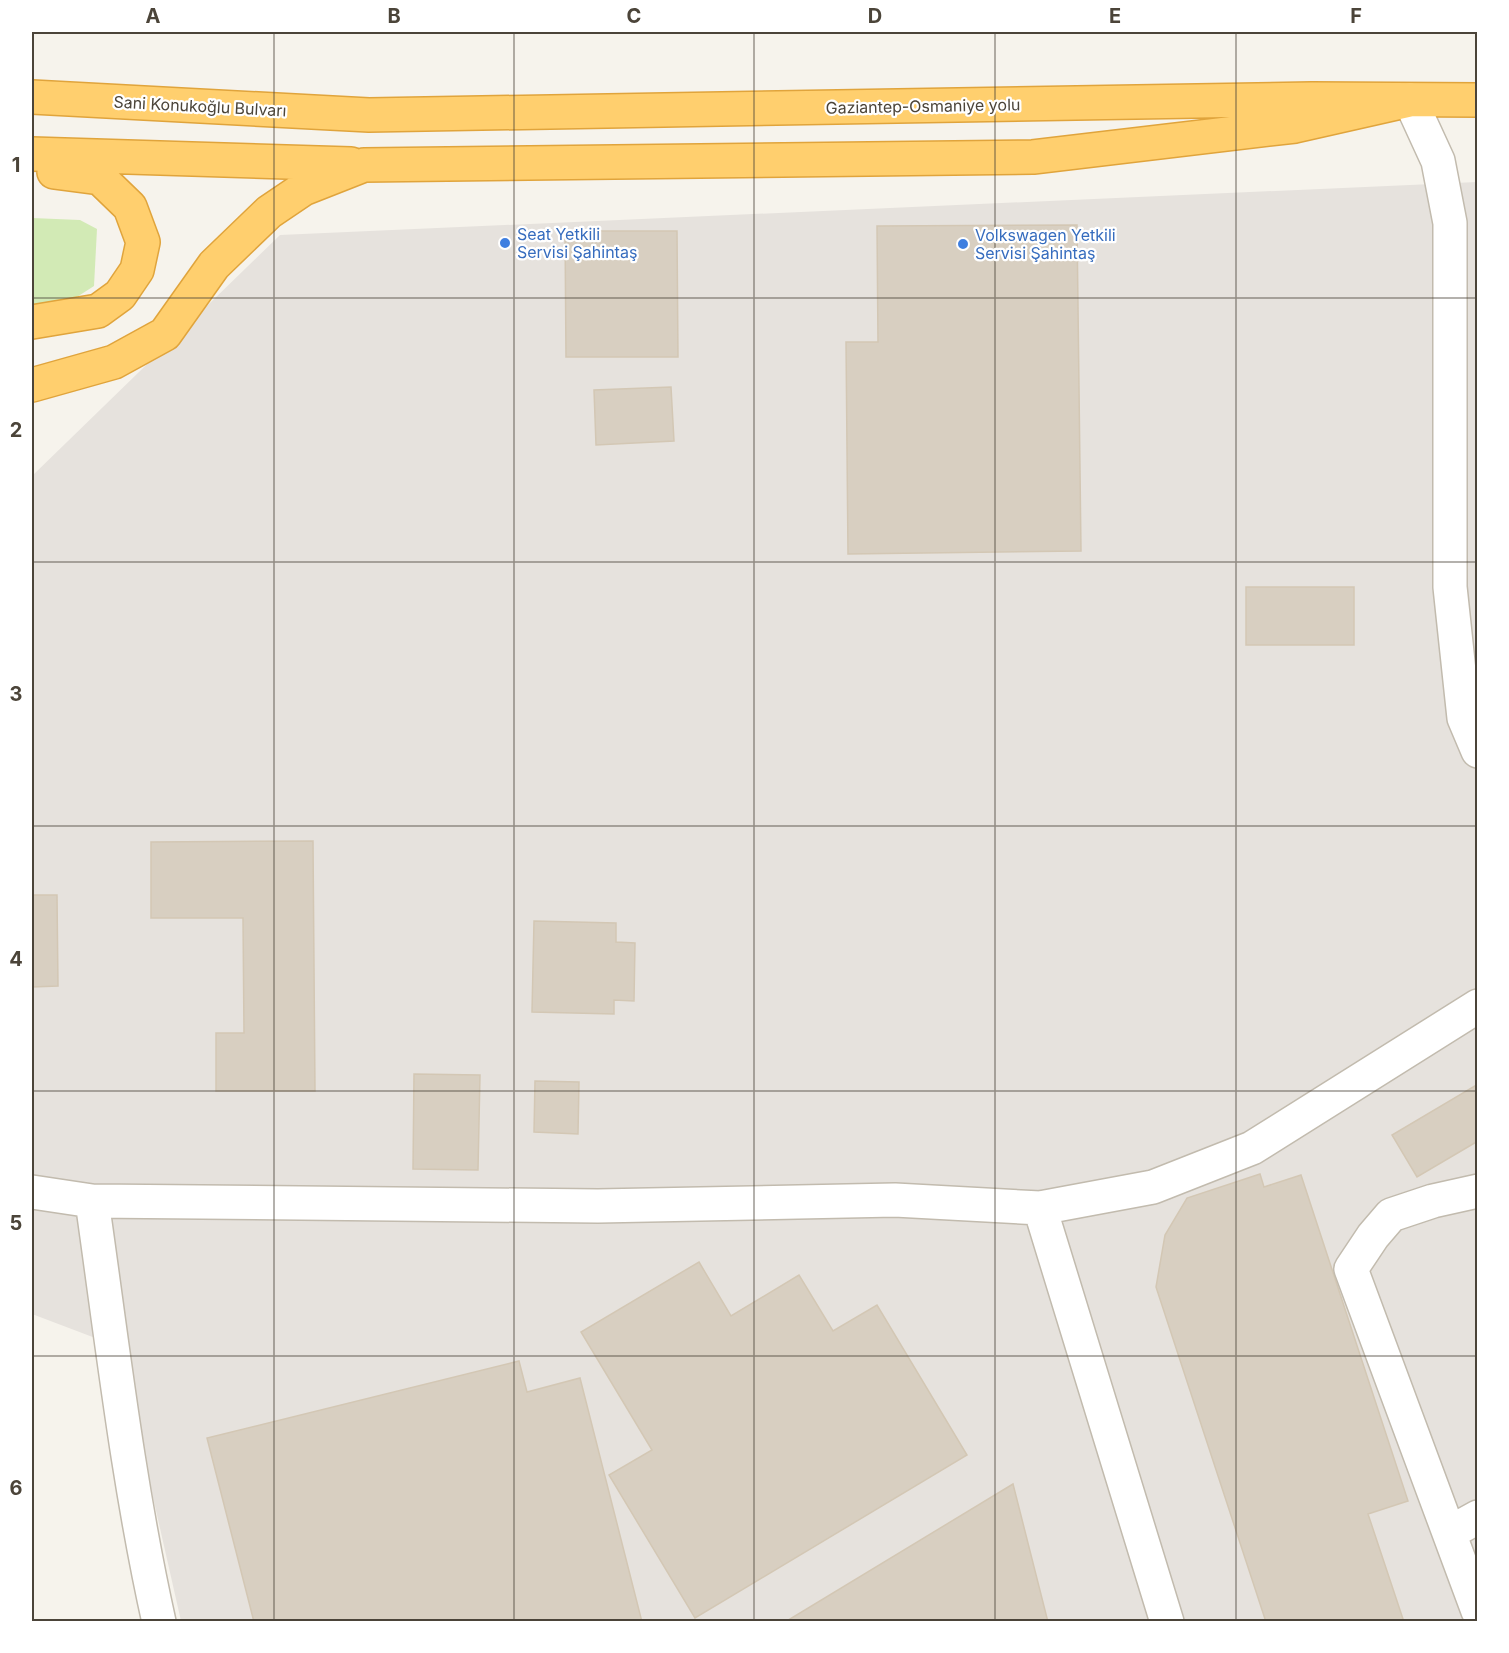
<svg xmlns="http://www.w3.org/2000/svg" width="1509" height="1653" viewBox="0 0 1509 1653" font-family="Inter,sans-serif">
<rect width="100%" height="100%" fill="#f6f3ec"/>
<path fill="#e6e2dd" d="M 1477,182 L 1477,1621 L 181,1621 L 119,1347 L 32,1314 L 32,476 L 280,235 Z"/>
<path fill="#d2eab5" d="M 32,218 L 80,220 L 97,229 L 94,286 L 69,302 L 32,311 Z"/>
<path fill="#d8cfc1" stroke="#d3c7b4" stroke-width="1.5" d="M 1077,225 L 1081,551 L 848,554 L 846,342 L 878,342 L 877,226 Z
M 565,231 L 677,231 L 678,357 L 566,357 Z
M 671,387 L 674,441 L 596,445 L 594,390 Z
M 1246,587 L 1354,587 L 1354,645 L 1246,645 Z
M 313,841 L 315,1091 L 216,1091 L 216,1033 L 244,1033 L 243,918 L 151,918 L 151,842 Z
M 32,895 L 57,895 L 58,986 L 32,987 Z
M 534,921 L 616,923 L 616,942 L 635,943 L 634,1001 L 614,1000 L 614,1014 L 532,1012 Z
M 414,1074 L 480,1075 L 478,1170 L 413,1169 Z
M 535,1081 L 579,1082 L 578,1134 L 534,1132 Z
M 1478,1084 L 1478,1141 L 1417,1177 L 1392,1135 Z
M 1260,1174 L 1264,1187 L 1301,1175 L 1408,1501 L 1368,1514 L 1404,1622 L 1266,1622 L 1156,1287 L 1165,1235 L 1187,1198 Z
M 699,1262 L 731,1316 L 799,1275 L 833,1331 L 877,1305 L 967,1455 L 695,1618 L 609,1475 L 652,1450 L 581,1332 Z
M 519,1361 L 527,1392 L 580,1378 L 642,1622 L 254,1622 L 207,1438 Z
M 1013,1484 L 1048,1622 L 785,1622 Z"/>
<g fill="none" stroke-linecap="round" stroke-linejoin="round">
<defs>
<path id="minor" d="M 1410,100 L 1438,161 L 1450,223 L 1450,587 L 1464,718 L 1478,751
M 1478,1191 L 1433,1201 L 1391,1215 L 1373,1236 L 1351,1269 L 1478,1611
M 32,1192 L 92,1201 L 598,1206 L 895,1200 L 1040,1208 L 1153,1187 L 1252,1148 L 1478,1006
M 92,1201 C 112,1341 128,1483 159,1622
M 1040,1208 L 1167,1622
M 1449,1533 L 1478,1517"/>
<path id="highway" d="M 32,97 L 369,115 L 1312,99 L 1478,100
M 32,154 L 351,164
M 32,322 L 98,311 L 120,295 L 137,270 L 143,242 L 130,207 L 100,178 L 54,172
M 32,385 L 114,362 L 165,334 L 214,265 L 269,212 L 303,189 L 364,165 L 1033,157 L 1295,126 L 1410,100"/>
</defs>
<use href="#minor" stroke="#c2bbae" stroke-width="36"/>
<use href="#highway" stroke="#e0a43c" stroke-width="36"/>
<use href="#minor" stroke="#fff" stroke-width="33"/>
<use href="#highway" stroke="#ffcf6e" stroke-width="33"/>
</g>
<path fill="none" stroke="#4b4439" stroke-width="1.5" stroke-opacity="0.55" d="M 274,32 L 274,1622M 514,32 L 514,1622M 754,32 L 754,1622M 995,32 L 995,1622M 1236,32 L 1236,1622M 32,298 L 1478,298M 32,562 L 1478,562M 32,826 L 1478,826M 32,1091 L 1478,1091M 32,1356 L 1478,1356"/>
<g fill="#3f7fe0" stroke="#fff" stroke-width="2">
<circle cx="505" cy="243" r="6"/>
<circle cx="963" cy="244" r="6"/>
</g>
<g text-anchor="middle" stroke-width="4.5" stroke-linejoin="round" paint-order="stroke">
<g font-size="16" fill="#4b4439" stroke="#fff">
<text transform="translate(200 106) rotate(3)" y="6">Sani Konukoğlu Bulvarı</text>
<text transform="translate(923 106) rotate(-1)" y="6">Gaziantep-Osmaniye yolu</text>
</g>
<g font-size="16" fill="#366cbe" stroke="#fff" text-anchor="start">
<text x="517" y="240">Seat Yetkili<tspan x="517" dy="18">Servisi Şahintaş</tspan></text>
<text x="975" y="241">Volkswagen Yetkili<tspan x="975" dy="18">Servisi Şahintaş</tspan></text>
</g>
</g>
<rect width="1509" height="1653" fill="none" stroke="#ffffff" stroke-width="66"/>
<rect x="33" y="33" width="1443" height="1587" fill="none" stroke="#4b4439" stroke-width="2"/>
<g font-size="20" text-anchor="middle" font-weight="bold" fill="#4b4439">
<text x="153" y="23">A</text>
<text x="394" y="23">B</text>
<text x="634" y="23">C</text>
<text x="875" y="23">D</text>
<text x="1115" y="23">E</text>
<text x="1356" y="23">F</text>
<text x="16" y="172">1</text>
<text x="16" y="437">2</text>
<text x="16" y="701">3</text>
<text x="16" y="966">4</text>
<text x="16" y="1230">5</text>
<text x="16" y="1495">6</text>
</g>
</svg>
